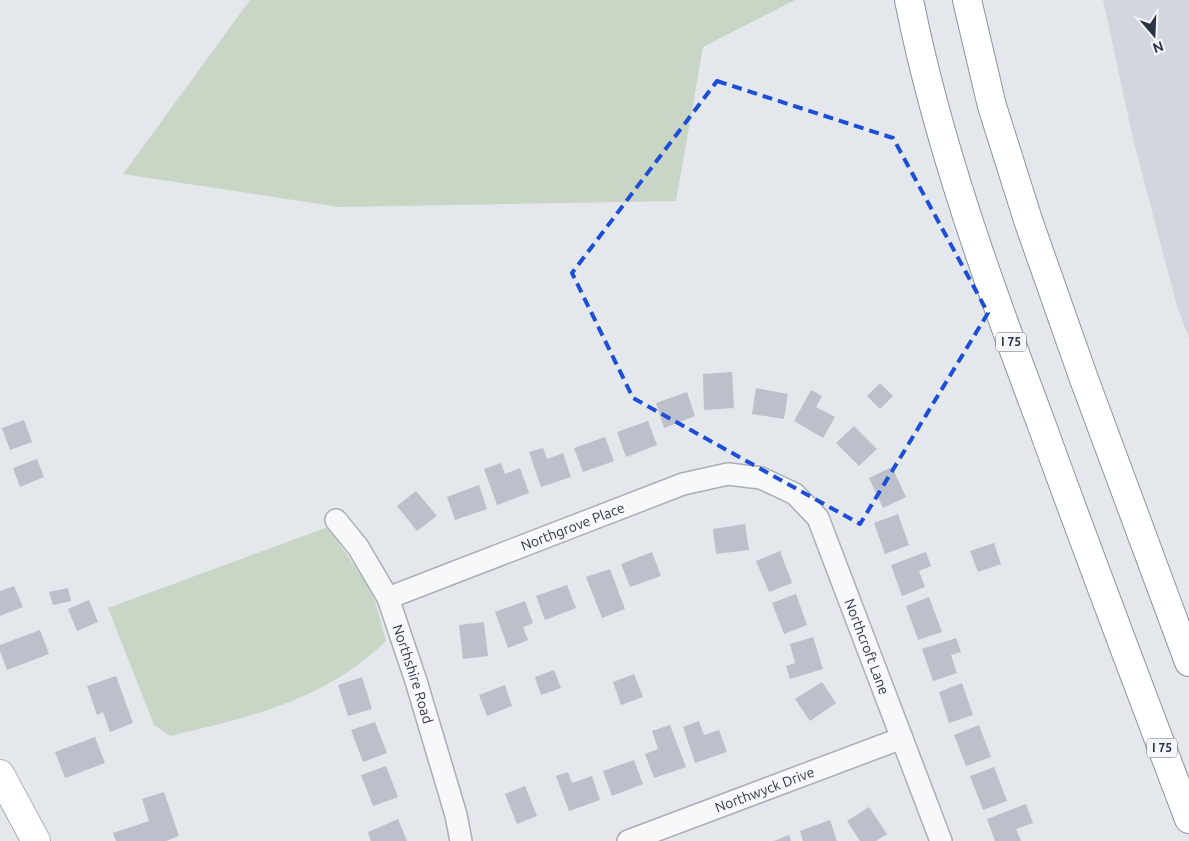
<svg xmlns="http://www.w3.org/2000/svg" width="1189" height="841" viewBox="0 0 1189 841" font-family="Ubuntu,sans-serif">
<rect width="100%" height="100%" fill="#e4e7ec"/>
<path fill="#d2d6de" d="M 1103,0 L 1189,0 L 1189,338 L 1177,306 L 1134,143 Z"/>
<path fill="#c9d6c5" d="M 250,0 L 795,0 L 703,47 L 676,201 L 339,207 L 123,174 Z
M 328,527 L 366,583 L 375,601 L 386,641 C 367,659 347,674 324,686 C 278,711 221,724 170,736 L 154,725 L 108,608 Z"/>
<path fill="#bbc0ca" d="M 732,372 L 734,408 L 704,410 L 703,374 Z
M 880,383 L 893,396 L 880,409 L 867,396 Z
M 756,388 L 788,394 L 784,419 L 752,414 Z
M 811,390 L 822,396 L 816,407 L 835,417 L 823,438 L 794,421 Z
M 687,392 L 695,416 L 664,428 L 656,403 Z
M 24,420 L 32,442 L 10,450 L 2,428 Z
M 648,421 L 657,445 L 626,457 L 617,432 Z
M 854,426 L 877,449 L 859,466 L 836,443 Z
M 605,437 L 614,461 L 583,472 L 574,448 Z
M 543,448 L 547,459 L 563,453 L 571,477 L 541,487 L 529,452 Z
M 37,459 L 44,477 L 20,487 L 13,468 Z
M 501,463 L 505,474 L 520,468 L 529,493 L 497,505 L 484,469 Z
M 892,467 L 906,497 L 883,508 L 869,478 Z
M 479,485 L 487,509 L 455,520 L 447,497 Z
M 416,491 L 437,516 L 417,531 L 397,506 Z
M 898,514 L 909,545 L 885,554 L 874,523 Z
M 745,524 L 749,550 L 716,554 L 713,529 Z
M 994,543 L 1001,564 L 978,572 L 970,551 Z
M 780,551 L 792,583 L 769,592 L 756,561 Z
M 652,552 L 661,576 L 630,587 L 621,564 Z
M 926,552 L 931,566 L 919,571 L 925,587 L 902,596 L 891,565 Z
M 610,569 L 625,609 L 602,618 L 586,577 Z
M 567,585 L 576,608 L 545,620 L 536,596 Z
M 14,586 L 23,607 L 0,616 L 0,591 Z
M 68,588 L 71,601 L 53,605 L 49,592 Z
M 796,594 L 807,625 L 784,634 L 772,603 Z
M 929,597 L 942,632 L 918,640 L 906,606 Z
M 89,600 L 98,622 L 77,631 L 68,609 Z
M 525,601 L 533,623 L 523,627 L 528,640 L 508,648 L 495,612 Z
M 484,622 L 488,656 L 463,659 L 459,625 Z
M 40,630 L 49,654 L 7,670 L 0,651 L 0,645 Z
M 813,637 L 823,669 L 790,679 L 786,666 L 795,663 L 790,644 Z
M 956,638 L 961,652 L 951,655 L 957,673 L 933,681 L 922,649 Z
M 554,670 L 561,688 L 541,695 L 535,677 Z
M 634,674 L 643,697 L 621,705 L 613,682 Z
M 116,676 L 133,723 L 110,732 L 103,712 L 97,715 L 87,686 Z
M 362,677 L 372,709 L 348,716 L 338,685 Z
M 822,682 L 836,703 L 810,721 L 795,699 Z
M 962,683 L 973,715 L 949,723 L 939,692 Z
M 505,685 L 512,706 L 487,716 L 479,695 Z
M 699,721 L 704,735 L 719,730 L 727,752 L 695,763 L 683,727 Z
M 375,722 L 387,753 L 363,762 L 351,730 Z
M 670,725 L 686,767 L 654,778 L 645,754 L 658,749 L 652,731 Z
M 979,725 L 991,757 L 966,766 L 954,735 Z
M 95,737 L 105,763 L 65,778 L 55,752 Z
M 634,760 L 643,784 L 612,796 L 603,771 Z
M 386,766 L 398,797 L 373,806 L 361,775 Z
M 994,767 L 1007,801 L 983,810 L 970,776 Z
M 568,772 L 572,783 L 592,776 L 600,800 L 569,811 L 556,776 Z
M 525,786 L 537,816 L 517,824 L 505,794 Z
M 164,792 L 179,836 L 166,841 L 116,841 L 113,833 L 149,821 L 142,799 Z
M 1026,804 L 1033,823 L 1016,829 L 1021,841 L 995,841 L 987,819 Z
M 869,807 L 887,834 L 876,841 L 860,841 L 847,821 Z
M 398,819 L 407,841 L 371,841 L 368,832 Z
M 830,820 L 837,841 L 803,841 L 800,831 Z
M 789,835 L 791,841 L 774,841 Z"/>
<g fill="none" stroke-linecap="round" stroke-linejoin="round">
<defs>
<g id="street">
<path id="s1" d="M 336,520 L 358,547 L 388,598 L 416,681 L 456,815 L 461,841"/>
<path id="s2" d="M 388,598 L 683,484 L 728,474 L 761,478 L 795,494 L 818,518 L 941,841"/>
<path id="s3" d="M 628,841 L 902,738"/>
</g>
<path id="secondary" d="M 0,774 L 36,841"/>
<path id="highway" d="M 909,0 C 938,145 989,285 1041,423 C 1089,556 1139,687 1189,819
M 967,0 L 992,106 L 1029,223 L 1084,379 L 1189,662"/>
</defs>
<use href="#street" stroke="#a9aeb7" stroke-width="24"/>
<use href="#secondary" stroke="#a9aeb7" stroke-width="30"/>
<use href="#highway" stroke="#8b94a3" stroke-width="30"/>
<use href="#street" stroke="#f7f8fa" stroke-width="21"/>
<use href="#secondary" stroke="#fff" stroke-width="28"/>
<use href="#highway" stroke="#fff" stroke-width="28"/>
</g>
<path fill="none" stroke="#1d4ed8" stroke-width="4" stroke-dasharray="10 6" stroke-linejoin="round" d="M 717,81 L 893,138 L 988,313 L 860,524 L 633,398 L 572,273 Z"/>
<g text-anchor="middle" stroke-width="4" stroke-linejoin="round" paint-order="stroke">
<g fill="#f4f6f9" stroke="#676e7b" stroke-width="1">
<rect x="996" y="332.5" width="30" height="19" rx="4"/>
<rect x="1147" y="738.5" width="30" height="19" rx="4"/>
</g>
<g font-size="12" font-weight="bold" fill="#2b3445">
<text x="1011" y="346">I 75</text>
<text x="1162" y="752">I 75</text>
</g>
<g font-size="14" fill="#2b3445" stroke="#f4f6f9">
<text dy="5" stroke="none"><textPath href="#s2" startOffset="198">Northgrove Place</textPath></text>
<text dy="5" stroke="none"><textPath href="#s2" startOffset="604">Northcroft Lane</textPath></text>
<text dy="5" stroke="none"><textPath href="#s1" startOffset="174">Northshire Road</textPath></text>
<text dy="5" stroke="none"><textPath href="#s3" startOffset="146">Northwyck Drive</textPath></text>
</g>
</g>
<g transform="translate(1154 35) rotate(161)" stroke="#f4f6f9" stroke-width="4" paint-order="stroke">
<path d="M0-4L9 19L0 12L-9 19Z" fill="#2b3445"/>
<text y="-8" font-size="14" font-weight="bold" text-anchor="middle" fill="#2b3445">N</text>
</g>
</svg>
